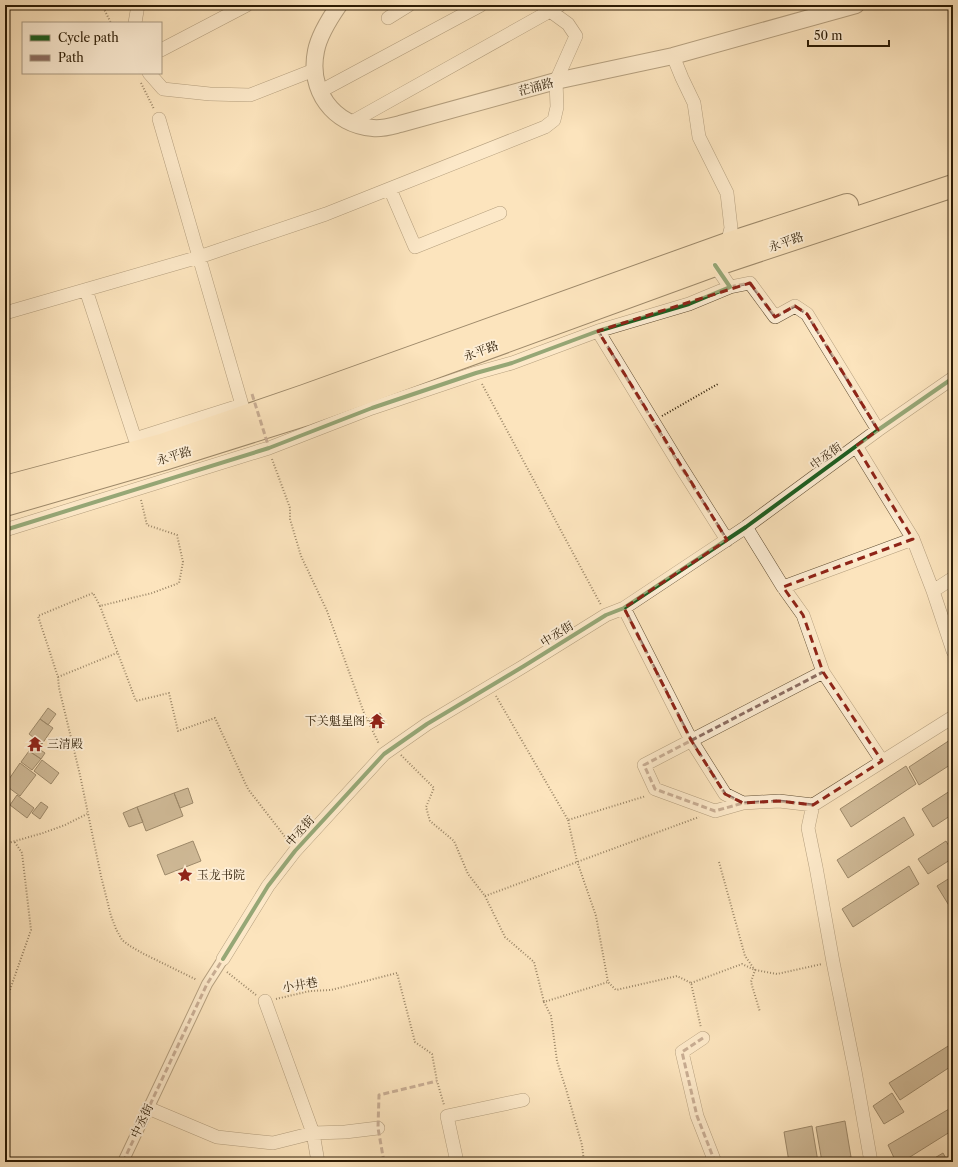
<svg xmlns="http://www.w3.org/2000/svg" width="958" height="1167" viewBox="0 0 958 1167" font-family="'Libre Caslon Text','Noto Serif SC',serif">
<rect width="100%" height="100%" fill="#fce4bd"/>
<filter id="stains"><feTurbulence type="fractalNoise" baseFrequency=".005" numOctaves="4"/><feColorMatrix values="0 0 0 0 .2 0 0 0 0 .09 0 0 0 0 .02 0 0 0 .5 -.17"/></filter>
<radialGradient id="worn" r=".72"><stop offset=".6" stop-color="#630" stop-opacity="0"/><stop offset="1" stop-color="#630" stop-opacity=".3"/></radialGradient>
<path fill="#988464" stroke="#2c1b04" d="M 48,708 L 56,714 L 48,725 L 40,719 Z
M 380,713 L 385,723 L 374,730 L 368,719 Z
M 40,719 L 53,728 L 42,744 L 29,734 Z
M 953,738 L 953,763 L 919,785 L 909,767 Z
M 33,745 L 45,753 L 41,759 L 29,751 Z
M 29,751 L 41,759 L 32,770 L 21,762 Z
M 42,760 L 59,773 L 51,784 L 34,771 Z
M 20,763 L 36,775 L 20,796 L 5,785 Z
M 906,766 L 916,784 L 851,827 L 840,809 Z
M 188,788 L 193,803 L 180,808 L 174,793 Z
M 953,789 L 953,814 L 933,827 L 922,809 Z
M 174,793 L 183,816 L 146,831 L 137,807 Z
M 17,795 L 34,808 L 27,818 L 10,805 Z
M 41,802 L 48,807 L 40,819 L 32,813 Z
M 137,807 L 143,822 L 129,827 L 123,813 Z
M 904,817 L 914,835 L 848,878 L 837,860 Z
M 193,841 L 201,861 L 165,875 L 157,855 Z
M 946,841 L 953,853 L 953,858 L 928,874 L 918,859 Z
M 909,866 L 919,884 L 853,927 L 842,909 Z
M 953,876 L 953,912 L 937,886 Z
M 953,1043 L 953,1065 L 900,1100 L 889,1083 Z
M 892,1093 L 904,1112 L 884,1124 L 873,1106 Z
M 949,1109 L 953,1116 L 953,1130 L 902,1162 L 896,1162 L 888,1145 Z
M 845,1121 L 851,1157 L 822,1162 L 816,1127 Z
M 812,1126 L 818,1162 L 789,1162 L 784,1132 Z
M 943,1153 L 948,1162 L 928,1162 Z"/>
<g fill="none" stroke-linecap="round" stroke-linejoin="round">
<defs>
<path id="pedestrian" d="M 123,1162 L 207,984 L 223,959"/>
<path id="minor" d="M 388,18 L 409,5
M 135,23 L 138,5
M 161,50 L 247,5
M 673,56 L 682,78 L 694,103 L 699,137 L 727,193 L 731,228 L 727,244
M 149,73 L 163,89 L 210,94 L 250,95 L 314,70
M 319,92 L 481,5
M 350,123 L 550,11 L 560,5
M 390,189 L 415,247 L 500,213
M 730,287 L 750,283 L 775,317 L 795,306 L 807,314 L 878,430
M 86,290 L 135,439 L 242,405 L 159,119
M 5,313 L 199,257 L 326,214 L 545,127 L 554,120 L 557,107 L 556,81 L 576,36 L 568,24 L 542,5
M 598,331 L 679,464 L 727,540
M 856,446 L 913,539 L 933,591 L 953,651
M 746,527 L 783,587 L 803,615 L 823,672 L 882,761
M 5,530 L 269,448 L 372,408 L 476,373 L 512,363 L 598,331 L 689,304 L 730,287 L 715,265
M 783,587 L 913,539
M 933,591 L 953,578
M 624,608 L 691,740 L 725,794 L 743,803
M 813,805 L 779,801 L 743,803 L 715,811 L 655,789 L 644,765 L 823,672
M 223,959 L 268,886 L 295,851 L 384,754 L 427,724 L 524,666 L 606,615 L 624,608 L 746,527 L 878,430 L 953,378
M 265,1001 L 313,1133 L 318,1162
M 703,1038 L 682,1052 L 697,1116 L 715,1162
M 148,1108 L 217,1137 L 273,1143 L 313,1133 L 345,1132 L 378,1128
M 457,1162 L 447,1116 L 523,1100
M 871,1162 L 855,1071 L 833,962 L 816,867 L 808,828 L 813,805 L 953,717"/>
<path id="tertiary" d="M 339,5 C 330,18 319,35 316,51 C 308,90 333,125 373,128 C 383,129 392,126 400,124 L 556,81 L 673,56 L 856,5"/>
<path id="trunk" d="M 5,487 L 162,445 L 304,396 L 727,244 L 847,205
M 5,505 L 164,459 L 307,414 L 715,265 L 953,186"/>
</defs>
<use href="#pedestrian" stroke="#604d32" stroke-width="12"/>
<use href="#minor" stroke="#604d32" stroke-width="14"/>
<use href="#tertiary" stroke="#604d32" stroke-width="18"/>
<use href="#trunk" stroke="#2c1b04" stroke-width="24"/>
<path stroke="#2c1b04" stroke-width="2" stroke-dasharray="1 2" stroke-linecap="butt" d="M 102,5 L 111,23
M 141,83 L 154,109
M 482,384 L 601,605
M 662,416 L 718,384
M 272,459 L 290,508 L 290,519 L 301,556 L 327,611 L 364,713 L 379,744
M 141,500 L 147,525 L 177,535 L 183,562 L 179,583 L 152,593 L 100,606 L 93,593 L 38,616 L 58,677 L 59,688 L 80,775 L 101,876 L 111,916 L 116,929 L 122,940 L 130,946 L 144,954 L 197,980
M 100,606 L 136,701 L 169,693 L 178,731 L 215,718 L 248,789 L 289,842
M 58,677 L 117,653
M 496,696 L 568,820 L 646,796
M 401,755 L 434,788 L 426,807 L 430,821 L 454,841 L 468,874 L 485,896 L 505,937 L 534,962 L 544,1002
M 568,820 L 577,861 L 596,916 L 608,982 L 616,990 L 677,976 L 691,983 L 701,1028
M 5,844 L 43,833 L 65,825 L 87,814
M 719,862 L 745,956 L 755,970 L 751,982 L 760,1012
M 485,896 L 699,817
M 227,972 L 256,995
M 691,983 L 742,964 L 755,970 L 777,974 L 822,964
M 276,999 L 310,991 L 331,990 L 397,973 L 415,1042 L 432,1054 L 437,1081 L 444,1105
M 5,1004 L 31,930 L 22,853 L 14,841
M 584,1162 L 582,1145 L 566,1089 L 557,1061 L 551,1016 L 544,1002 L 608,982"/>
<use href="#pedestrian" stroke="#fdedd4" stroke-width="10"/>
<use href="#minor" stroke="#fdedd4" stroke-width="13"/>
<use href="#tertiary" stroke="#fdedd4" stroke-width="16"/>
<use href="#trunk" stroke="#fce4bd" stroke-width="22"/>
<path stroke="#8d6e63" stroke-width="3" stroke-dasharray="6 3" stroke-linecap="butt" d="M 730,287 L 750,283 L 775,317 L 795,306 L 807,314 L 878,430
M 598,331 L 679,464 L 727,540
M 252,394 L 269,448
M 624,608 L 691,740 L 725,794 L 743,803
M 813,805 L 779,801 L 743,803 L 715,811 L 655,789 L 644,765 L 823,672
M 703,1038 L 682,1052 L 697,1116 L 715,1162
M 123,1162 L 207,984 L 223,959
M 384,1162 L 378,1128 L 379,1095 L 437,1081"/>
<defs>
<path id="cycleway" d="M 5,530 L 269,448 L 372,408 L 476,373 L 512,363 L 598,331 L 689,304 L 730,287 L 715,265
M 223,959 L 268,886 L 295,851 L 384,754 L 427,724 L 524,666 L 606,615 L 624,608 L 746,527 L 878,430 L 953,378"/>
</defs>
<use href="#cycleway" stroke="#fdedd4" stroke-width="6"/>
<use href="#cycleway" stroke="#1b5e20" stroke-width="4"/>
</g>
<path d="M0 0H958V1167H0ZM 750,283 L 775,317 L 795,306 L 807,314 L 878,430 L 856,446 L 913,539 L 783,587 L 803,615 L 823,672 L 882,761 L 813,805 L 779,801 L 743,803 L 725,794 L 691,740 L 624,608 L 727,540 L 598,331 Z" fill="#fce4bd" fill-opacity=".55" fill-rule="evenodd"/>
<path fill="none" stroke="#8f2418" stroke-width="3" stroke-dasharray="8 5" stroke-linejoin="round" d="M 750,283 L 775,317 L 795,306 L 807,314 L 878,430 L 856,446 L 913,539 L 783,587 L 803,615 L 823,672 L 882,761 L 813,805 L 779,801 L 743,803 L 725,794 L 691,740 L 624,608 L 727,540 L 598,331 Z"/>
<defs>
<symbol id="temple-bare" viewBox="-9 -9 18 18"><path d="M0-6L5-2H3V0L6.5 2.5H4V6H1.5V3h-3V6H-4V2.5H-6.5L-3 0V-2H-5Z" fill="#8f2418" stroke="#fdedd4" stroke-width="2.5" paint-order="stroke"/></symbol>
<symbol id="sight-bare" viewBox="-9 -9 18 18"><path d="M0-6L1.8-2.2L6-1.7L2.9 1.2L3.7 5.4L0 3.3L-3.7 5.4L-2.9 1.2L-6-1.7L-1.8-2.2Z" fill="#8f2418" stroke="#fdedd4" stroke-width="2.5" paint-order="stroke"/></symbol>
</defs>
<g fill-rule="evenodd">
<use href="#temple-bare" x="366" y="710" width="22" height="22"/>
<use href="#temple-bare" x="24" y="733" width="22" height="22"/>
<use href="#sight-bare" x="174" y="864" width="22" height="22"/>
</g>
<g text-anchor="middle" stroke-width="4" stroke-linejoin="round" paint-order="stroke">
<g font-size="12" fill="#2c1b04" stroke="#fdedd4">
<text transform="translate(536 87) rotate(-15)" y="4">茫涌路</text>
<text transform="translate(786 242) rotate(-19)" y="4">永平路</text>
<text transform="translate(481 351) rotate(-20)" y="4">永平路</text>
<text transform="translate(174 456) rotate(-17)" y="4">永平路</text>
<text transform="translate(826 456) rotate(-36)" y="4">中丞街</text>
<text transform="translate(557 634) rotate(-32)" y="4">中丞街</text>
<text transform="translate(300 831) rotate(-48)" y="4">中丞街</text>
<text transform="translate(300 985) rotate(-10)" y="4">小井巷</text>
<text transform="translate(142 1121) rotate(-65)" y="4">中丞街</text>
</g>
<g font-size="12" fill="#2c1b04" stroke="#fdedd4" text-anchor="start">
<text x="365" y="725" text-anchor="end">下关魁星阁</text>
<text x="47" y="748">三清殿</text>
<text x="197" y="879">玉龙书院</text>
</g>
</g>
<rect width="958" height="1167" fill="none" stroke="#fce4bd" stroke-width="20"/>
<rect x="6" y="6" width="946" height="1155" fill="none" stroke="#2c1b04" stroke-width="2"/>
<rect x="10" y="10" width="938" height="1147" fill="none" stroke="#2c1b04"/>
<rect x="22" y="22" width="140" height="52" fill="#fdedd4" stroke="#a99981"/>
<rect x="30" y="35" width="20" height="6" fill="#1b5e20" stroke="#a99981"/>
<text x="58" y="42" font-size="12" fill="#2c1b04">Cycle path</text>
<rect x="30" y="55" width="20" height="6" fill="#8d6e63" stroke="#a99981"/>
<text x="58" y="62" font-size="12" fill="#2c1b04">Path</text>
<path d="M808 40v6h81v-6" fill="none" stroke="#2c1b04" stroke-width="2"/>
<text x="814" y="40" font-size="12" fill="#2c1b04" stroke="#fdedd4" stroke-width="3" paint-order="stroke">50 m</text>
<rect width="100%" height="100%" filter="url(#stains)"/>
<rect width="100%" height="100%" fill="url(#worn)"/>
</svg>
